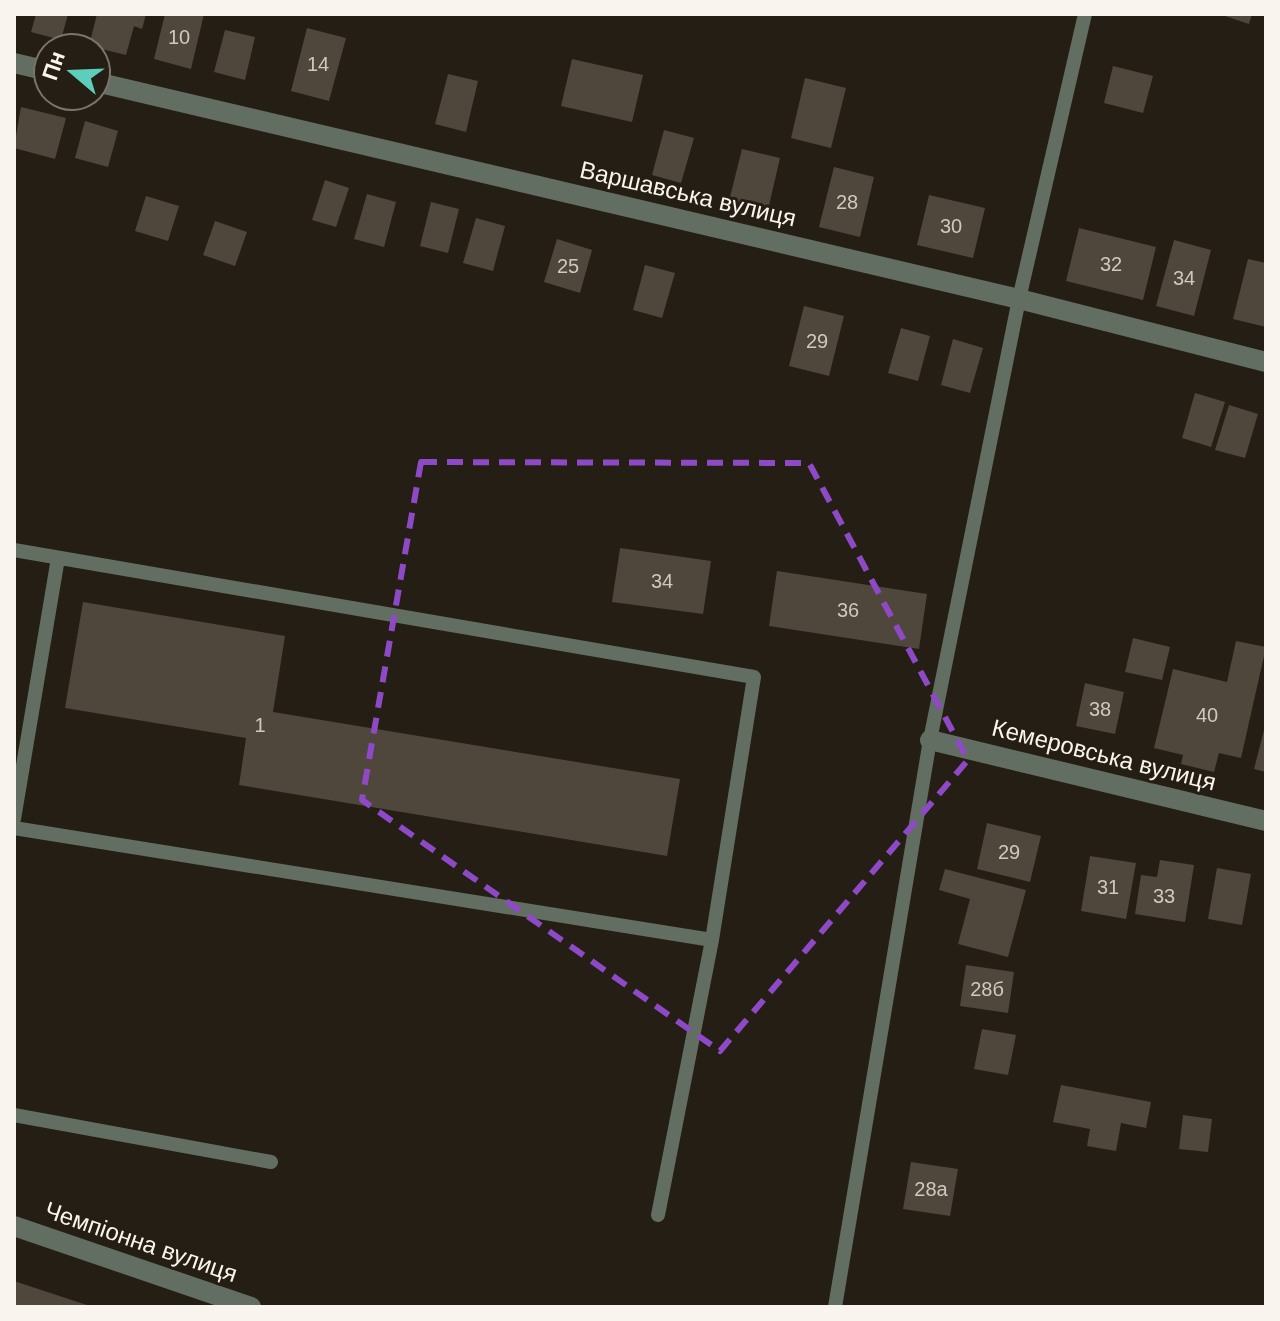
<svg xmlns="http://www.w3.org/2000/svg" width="1280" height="1321" viewBox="0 0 1280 1321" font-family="Helvetica,sans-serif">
<rect width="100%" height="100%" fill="#251e14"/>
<path fill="#4f473b" d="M 36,14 L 68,14 L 61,40 L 31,32 Z
M 97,14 L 146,14 L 142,29 L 134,26 L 126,55 L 89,46 Z
M 165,14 L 204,14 L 191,69 L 154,59 Z
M 1219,14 L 1252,14 L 1249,24 Z
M 307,28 L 346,38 L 329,101 L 291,91 Z
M 225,30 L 255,37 L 245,80 L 214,72 Z
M 572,59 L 643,75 L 632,122 L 561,106 Z
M 1113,66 L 1153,76 L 1143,113 L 1104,103 Z
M 448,74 L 478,81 L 466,132 L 435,124 Z
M 805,78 L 846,88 L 831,148 L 791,138 Z
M 21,107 L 66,118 L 55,159 L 14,148 Z
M 85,121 L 118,131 L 108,167 L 75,158 Z
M 664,130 L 694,138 L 681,183 L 652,175 Z
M 742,149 L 780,158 L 768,210 L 729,201 Z
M 834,167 L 874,177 L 860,237 L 819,227 Z
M 325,180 L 349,188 L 336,227 L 312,220 Z
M 367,194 L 396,202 L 384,247 L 354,239 Z
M 929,195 L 985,208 L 973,258 L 917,245 Z
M 146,196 L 179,206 L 168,241 L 135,231 Z
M 431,202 L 459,209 L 448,253 L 420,246 Z
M 476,218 L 505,226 L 493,271 L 463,263 Z
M 215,221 L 247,232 L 235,266 L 203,255 Z
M 1079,228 L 1156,247 L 1143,300 L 1066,281 Z
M 557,239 L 592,250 L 580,293 L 544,282 Z
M 1174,240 L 1211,250 L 1194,316 L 1156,306 Z
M 1248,259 L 1266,263 L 1266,327 L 1233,319 Z
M 645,265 L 675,273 L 662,318 L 633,310 Z
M 804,306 L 844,316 L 829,376 L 789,366 Z
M 901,328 L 930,336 L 918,381 L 888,373 Z
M 953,339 L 983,348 L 970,393 L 941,385 Z
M 1195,393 L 1225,402 L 1211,447 L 1182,438 Z
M 1229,405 L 1258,414 L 1245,458 L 1215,450 Z
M 620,548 L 711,561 L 703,614 L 612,602 Z
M 777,571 L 927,594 L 919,649 L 769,626 Z
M 83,602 L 285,636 L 273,712 L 680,779 L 667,856 L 239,785 L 246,738 L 65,708 Z
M 1133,638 L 1170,647 L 1162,680 L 1125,672 Z
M 1236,641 L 1266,647 L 1241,758 L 1219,753 L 1214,772 L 1181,764 L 1183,755 L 1154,748 L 1173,669 L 1227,682 Z
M 1085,683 L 1124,692 L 1115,734 L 1076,726 Z
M 1265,726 L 1266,726 L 1266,772 L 1254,769 Z
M 987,823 L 1041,836 L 1030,882 L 977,869 Z
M 1090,856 L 1136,863 L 1126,919 L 1081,911 Z
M 1160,860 L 1194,865 L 1185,922 L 1135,914 L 1141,875 L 1157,877 Z
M 1217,868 L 1251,874 L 1242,925 L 1208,919 Z
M 945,869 L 1026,890 L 1008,957 L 958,944 L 970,899 L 939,890 Z
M 966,965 L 1014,972 L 1008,1013 L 960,1006 Z
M 982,1029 L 1016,1035 L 1008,1075 L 974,1069 Z
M 1061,1085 L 1151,1102 L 1146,1128 L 1121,1123 L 1116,1151 L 1087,1146 L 1090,1129 L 1053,1122 Z
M 1183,1115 L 1212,1119 L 1208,1152 L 1179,1149 Z
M 911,1162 L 958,1169 L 950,1216 L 903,1209 Z
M 14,1281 L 90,1306 L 90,1307 L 14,1307 Z"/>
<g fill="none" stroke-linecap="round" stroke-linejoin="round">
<path stroke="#626e62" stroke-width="14" d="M 14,550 L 754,677 L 712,940 L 658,1215
M 14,819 L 58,558
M 14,828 L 712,940
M 14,1115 L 271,1162
M 835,1307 L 930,740 L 1019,299 L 1085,14"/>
<path stroke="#626e62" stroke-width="20" d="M 14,63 L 48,71
M 96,82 L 1019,299 L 1266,362
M 930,740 L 1266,821
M 14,1226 L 251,1307"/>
</g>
<path fill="none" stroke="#8e4ac6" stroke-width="6" stroke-dasharray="16 10" stroke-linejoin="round" d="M 421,462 L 809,463 L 968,760 L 720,1051 L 362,800 Z"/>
<g text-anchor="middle" stroke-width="6" stroke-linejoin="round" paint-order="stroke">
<g font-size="20" fill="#cec9c0">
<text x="179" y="44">10</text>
<text x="318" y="71">14</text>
<text x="847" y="209">28</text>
<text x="951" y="233">30</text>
<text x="1111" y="271">32</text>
<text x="568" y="273">25</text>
<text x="1184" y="285">34</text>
<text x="817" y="348">29</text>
<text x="662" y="588">34</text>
<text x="848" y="617">36</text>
<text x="1100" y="716">38</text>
<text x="1207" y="722">40</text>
<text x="260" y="732">1</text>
<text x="1009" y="859">29</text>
<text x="1108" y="894">31</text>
<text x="1164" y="903">33</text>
<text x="987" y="996">28б</text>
<text x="931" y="1196">28а</text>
</g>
<g font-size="24" fill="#f9f4ed" stroke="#251e14">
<text transform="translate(688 194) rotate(13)" y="8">Варшавська вулиця</text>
<text transform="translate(1104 755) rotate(14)" y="8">Кемеровська вулиця</text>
<text transform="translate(141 1242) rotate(19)" y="8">Чемпіонна вулиця</text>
</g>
</g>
<rect width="1280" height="1321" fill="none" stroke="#f9f4ed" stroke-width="32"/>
<g transform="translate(72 72) rotate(289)"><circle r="38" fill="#251e14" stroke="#7a746b" stroke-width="2"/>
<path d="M0-6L14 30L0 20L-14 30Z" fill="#5ccebb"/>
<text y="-12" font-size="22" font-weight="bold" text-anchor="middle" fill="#f9f4ed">Пн</text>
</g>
</svg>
